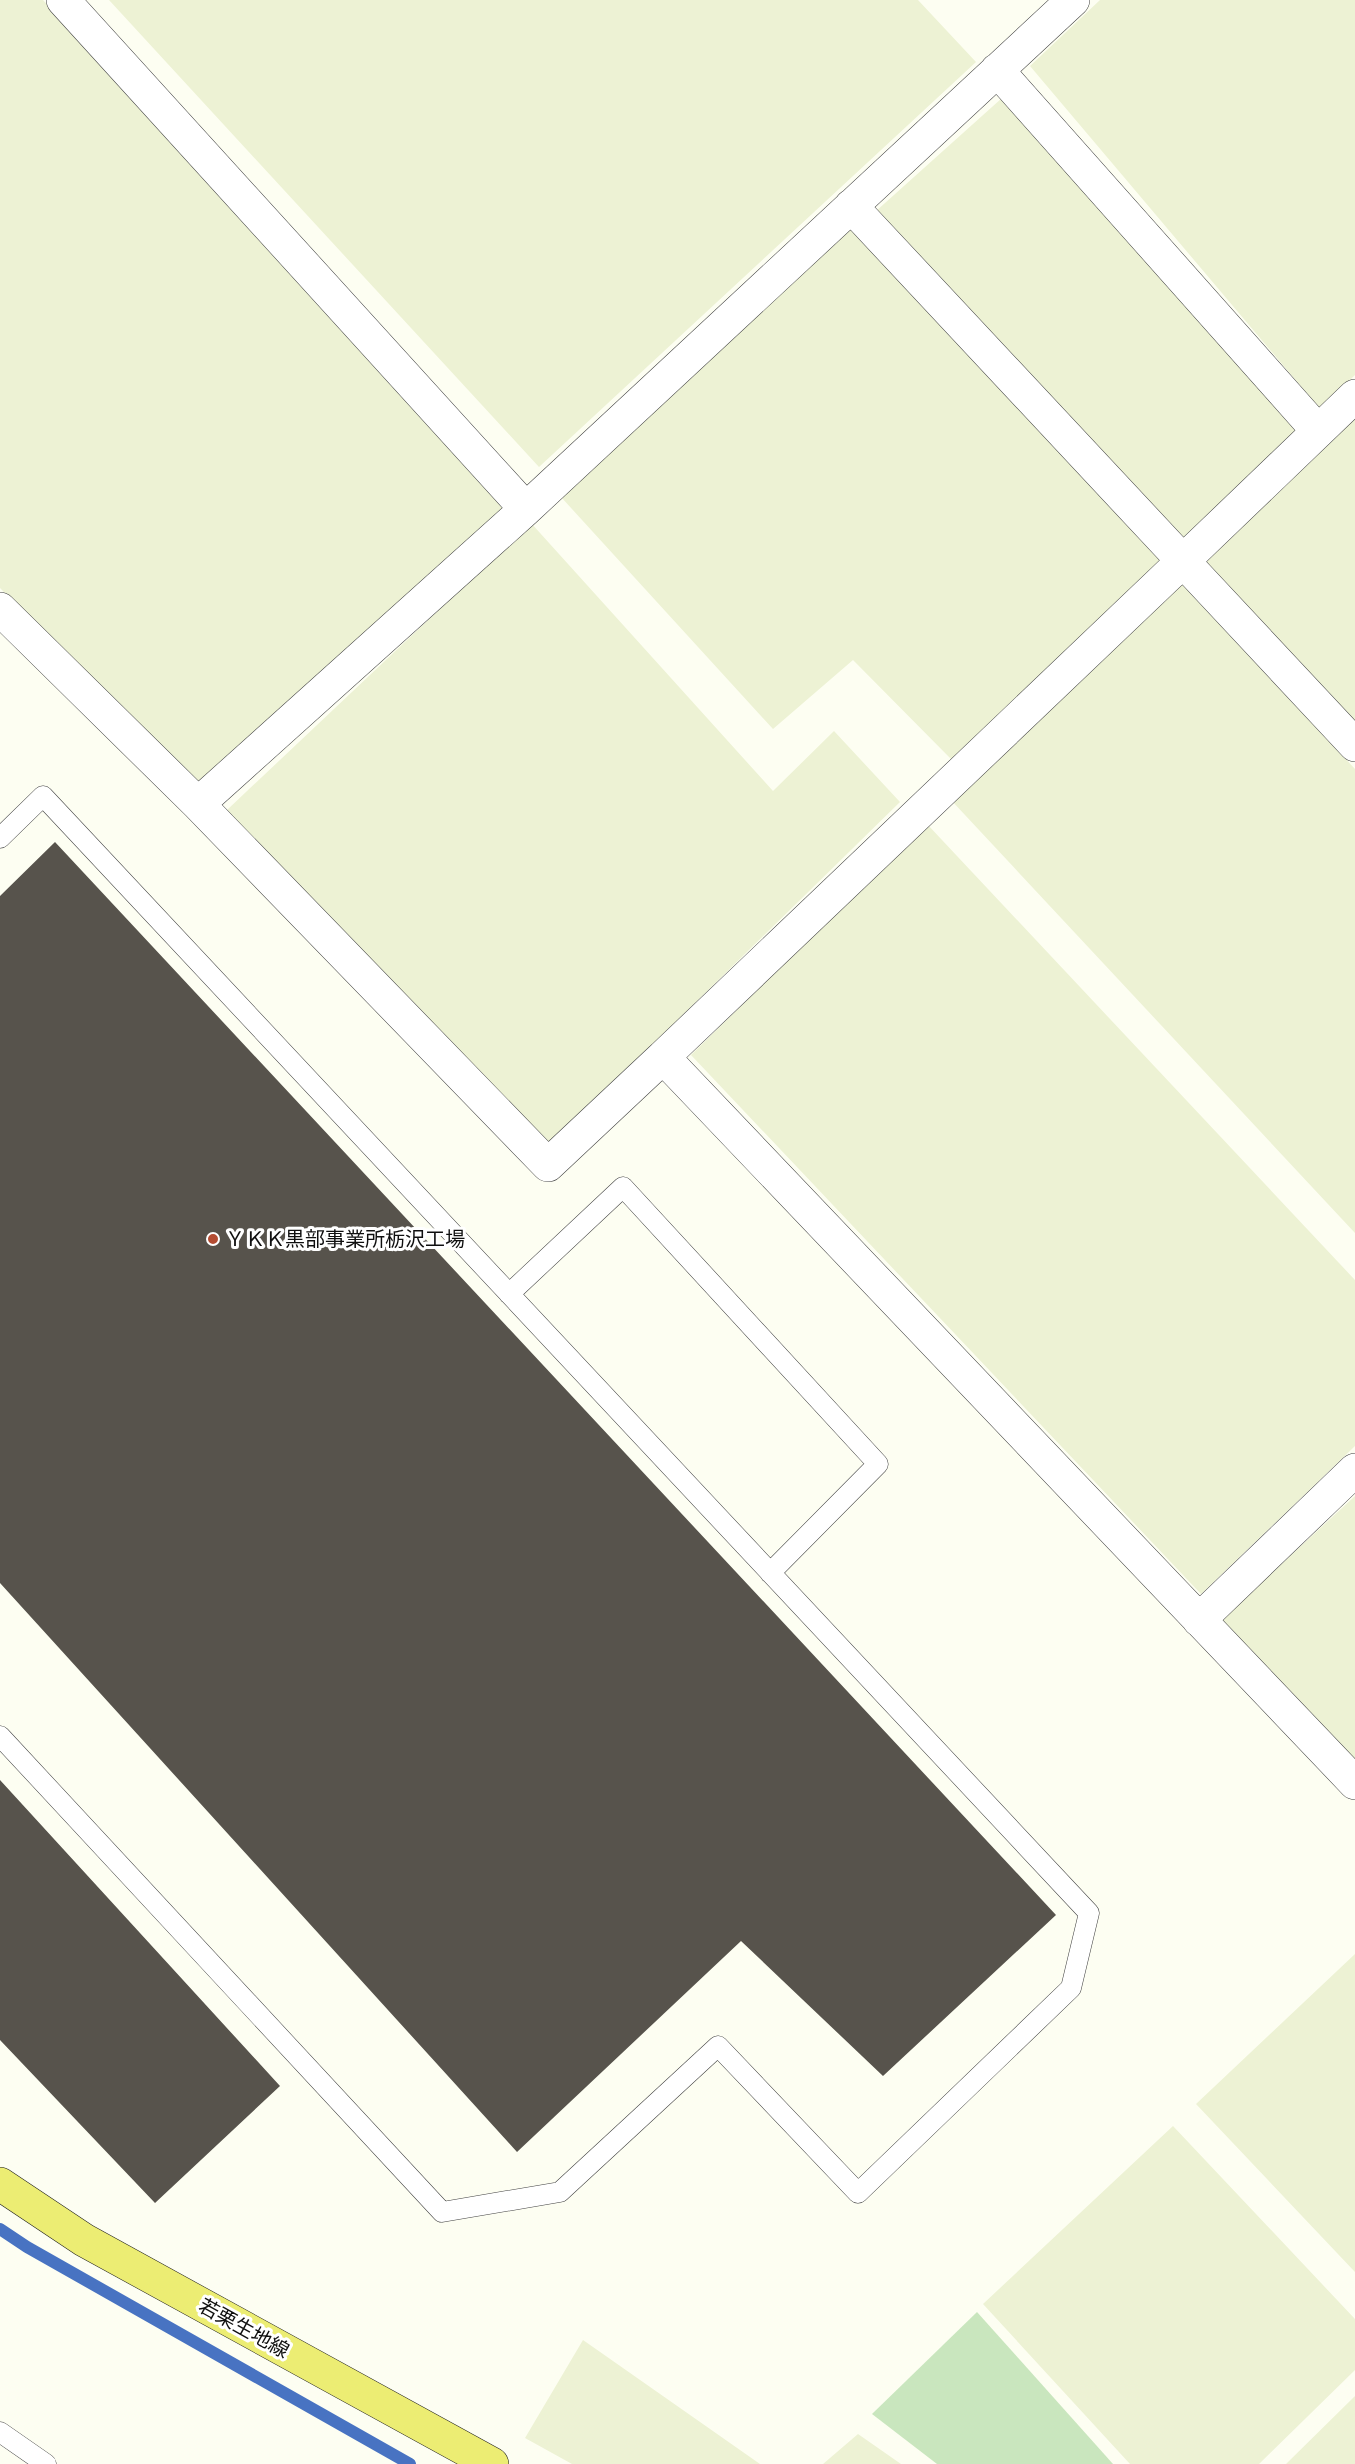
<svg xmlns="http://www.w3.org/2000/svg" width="1355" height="2464" viewBox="0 0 1355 2464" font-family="'Libre Baskerville','Noto Sans JP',serif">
<rect width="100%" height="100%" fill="#fdfef2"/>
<path fill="#edf2d4" d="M 0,0 L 43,0 L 509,507 L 197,787 L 0,588 Z
M 109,0 L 918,0 L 976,62 L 539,467 Z
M 1100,0 L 1355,0 L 1355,375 L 1320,409 L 1030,66 Z
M 1002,98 L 1298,430 L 1185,543 L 875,212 Z
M 856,224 L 1163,562 L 951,759 L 853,660 L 773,729 L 561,497 Z
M 1355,416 L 1355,722 L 1203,562 Z
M 531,523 L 773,791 L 834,731 L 900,802 L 549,1146 L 227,810 Z
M 1180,582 L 1355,769 L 1355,1233 L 951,800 Z
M 927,824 L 1355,1280 L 1355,1446 L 1201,1594 L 691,1055 Z
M 1355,1496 L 1355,1759 L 1221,1620 Z
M 1355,1954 L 1355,2272 L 1196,2104 Z
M 1173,2126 L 1355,2319 L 1355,2370 L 1259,2464 L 1130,2464 L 983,2304 Z
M 583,2340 L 760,2464 L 572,2464 L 525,2438 Z
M 1355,2396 L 1355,2464 L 1286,2464 Z
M 858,2434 L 901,2464 L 823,2464 Z"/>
<path fill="#c9e6be" d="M 977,2312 L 1113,2464 L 937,2464 L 872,2414 Z"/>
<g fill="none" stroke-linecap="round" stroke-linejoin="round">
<path stroke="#4873c2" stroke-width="12" d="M 0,2229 L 27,2247 L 410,2464"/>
</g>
<path fill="#57534c" d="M 55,842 L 1056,1915 L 883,2076 L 741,1941 L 517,2152 L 0,1583 L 0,896 Z
M 0,1780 L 280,2086 L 155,2203 L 0,2040 Z"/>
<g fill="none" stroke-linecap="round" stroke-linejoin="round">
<defs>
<path id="service" d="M 0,838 L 43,796 L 1089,1913 L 1071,1988 L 858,2193 L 718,2046 L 560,2192 L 442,2212 L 0,1736
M 509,1294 L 623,1187 L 878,1464 L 770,1573
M 0,2432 L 46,2464"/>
<path id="minor" d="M 63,0 L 526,509
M 997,70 L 1318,431
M 1355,396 L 1183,561 L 1355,745
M 0,609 L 198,804 L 548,1165 L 663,1057 L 1355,1783
M 198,804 L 526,509 L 1073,0
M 663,1057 L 1183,561 L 851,206
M 1199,1620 L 1355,1470"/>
<path id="primary" d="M 0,2184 L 84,2240 L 492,2464"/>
</defs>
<use href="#service" stroke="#424242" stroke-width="21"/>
<use href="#minor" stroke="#424242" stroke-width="34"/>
<use href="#primary" stroke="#202020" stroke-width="34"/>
<use href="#service" stroke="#fff" stroke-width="20"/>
<use href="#minor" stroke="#fff" stroke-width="33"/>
<use href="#primary" stroke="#eced73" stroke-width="33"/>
</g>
<circle fill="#b44c32" stroke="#fff" stroke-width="2" cx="213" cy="1239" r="6"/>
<g text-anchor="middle" stroke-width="6" stroke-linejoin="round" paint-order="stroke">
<g font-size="20" fill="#0f0f0f" stroke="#fff" text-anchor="start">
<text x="225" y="1246">ＹＫＫ黒部事業所栃沢工場</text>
</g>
<g font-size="20" fill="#0f0f0f" stroke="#fff">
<text transform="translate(244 2328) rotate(29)" y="7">若栗生地線</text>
</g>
</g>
</svg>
